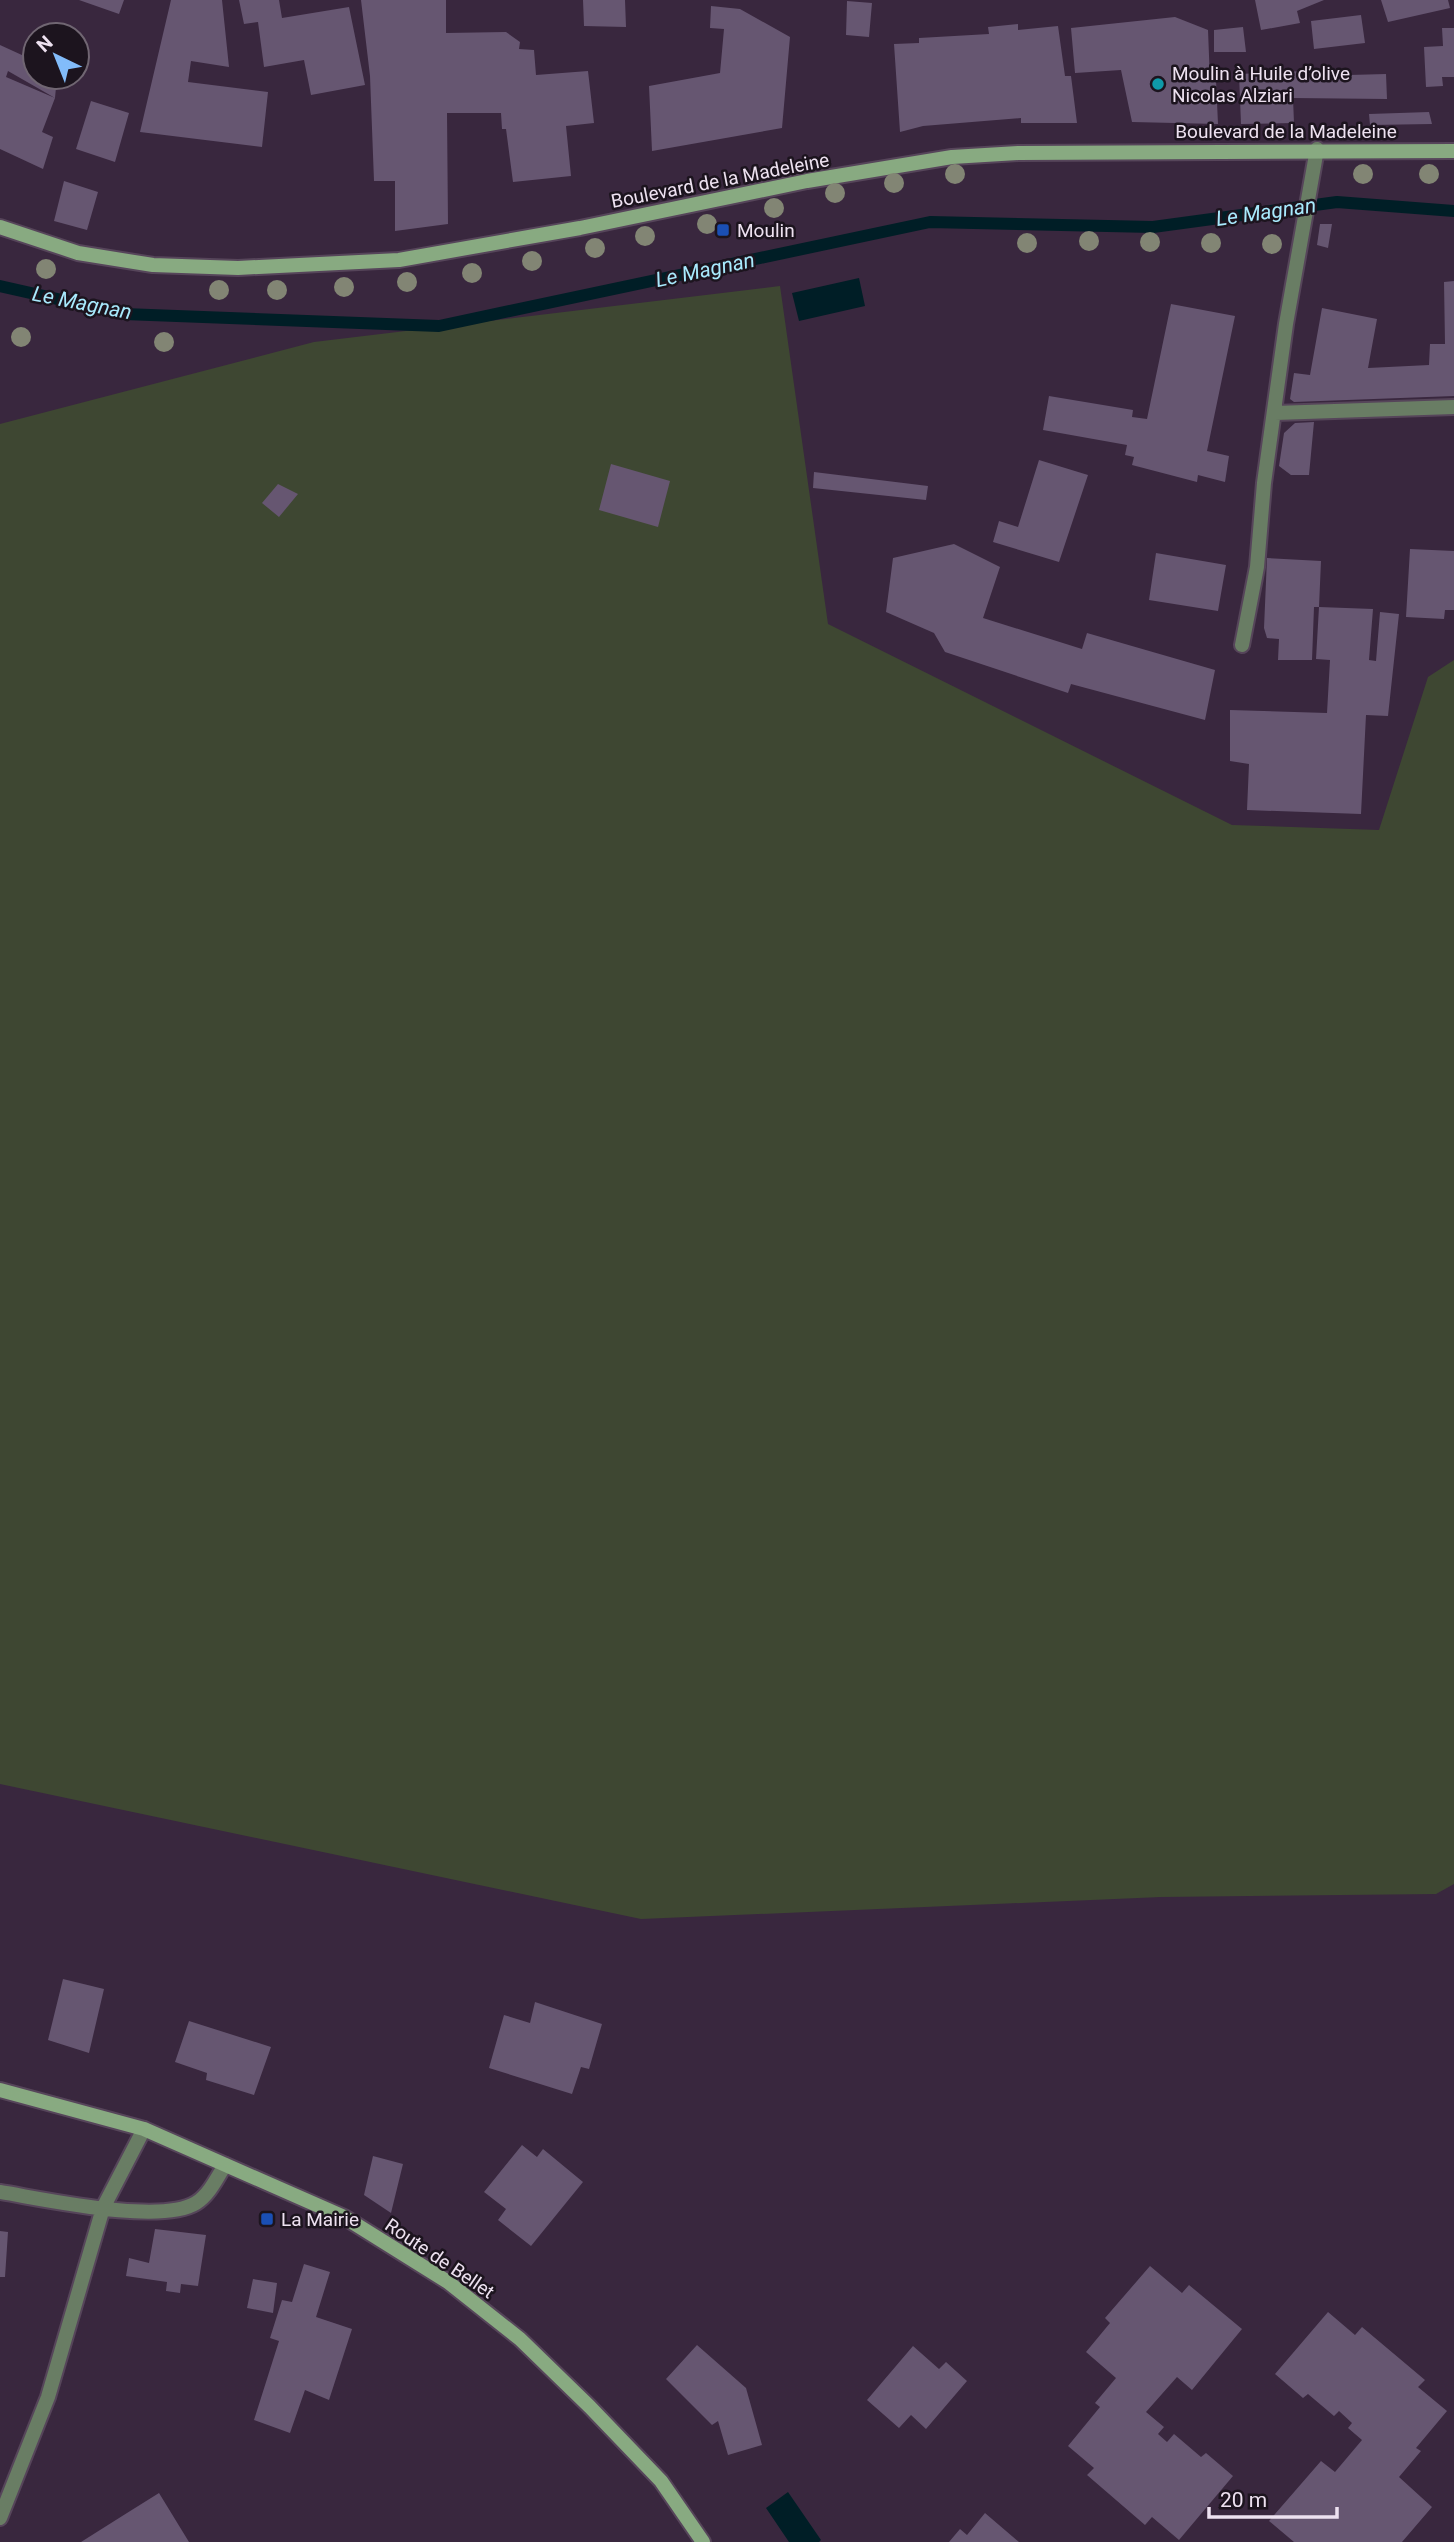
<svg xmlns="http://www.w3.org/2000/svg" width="1454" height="2542" viewBox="0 0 1454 2542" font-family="Roboto,sans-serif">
<rect width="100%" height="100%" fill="#39273e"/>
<path fill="#3e4732" d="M 780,286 L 828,624 L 1232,825 L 1379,830 L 1428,677 L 1454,660 L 1454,1884 L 1436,1894 L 1161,1897 L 641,1919 L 0,1784 L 0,424 L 314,342 Z"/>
<path fill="#001e26" d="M 859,278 L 865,306 L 799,321 L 792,293 Z
M 788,2492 L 821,2540 L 819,2542 L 789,2542 L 766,2508 Z"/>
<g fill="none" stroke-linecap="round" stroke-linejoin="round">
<path stroke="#001e26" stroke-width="12" d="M 0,286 L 124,314 L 439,326 L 930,222 L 1153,227 L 1337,202 L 1454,211"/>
</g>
<path fill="#665671" d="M 79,0 L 124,0 L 119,14 Z
M 171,0 L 222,0 L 229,67 L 191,61 L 188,82 L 268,92 L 262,147 L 140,132 Z
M 239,0 L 279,0 L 282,18 L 349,7 L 365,85 L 311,95 L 304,60 L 264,67 L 258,22 L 244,24 Z
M 361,0 L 446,0 L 446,33 L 506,32 L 520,42 L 519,49 L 534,50 L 536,75 L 588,71 L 594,123 L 566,126 L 571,176 L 513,182 L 506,129 L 502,129 L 501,113 L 447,113 L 448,224 L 395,231 L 395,181 L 374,181 L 370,76 Z
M 583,0 L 625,0 L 626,27 L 584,26 Z
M 1255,0 L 1324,0 L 1297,11 L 1300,23 L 1261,30 Z
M 1381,0 L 1448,0 L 1450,8 L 1388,22 Z
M 847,1 L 872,3 L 869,37 L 846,35 Z
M 711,6 L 740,9 L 790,37 L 782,128 L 652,151 L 649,86 L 720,73 L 724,29 L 710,28 Z
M 1361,15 L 1365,43 L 1314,49 L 1311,21 Z
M 1175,17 L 1208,30 L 1210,81 L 1216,80 L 1218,124 L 1132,122 L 1121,70 L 1075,73 L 1071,28 Z
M 1018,24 L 1018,30 L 1058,26 L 1065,76 L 1071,76 L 1077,123 L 1021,123 L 1021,118 L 923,126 L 900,132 L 894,44 L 919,43 L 919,38 L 989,34 L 988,27 Z
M 1243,27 L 1246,52 L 1214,52 L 1214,30 Z
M 1442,28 L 1454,28 L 1454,77 L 1442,77 L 1443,86 L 1426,87 L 1424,47 L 1443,46 Z
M 0,45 L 35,61 L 35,77 L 57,77 L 55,98 L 8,71 L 6,77 L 55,98 L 42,132 L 53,137 L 43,169 L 0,149 Z
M 1349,69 L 1349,75 L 1386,74 L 1387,99 L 1293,98 L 1294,123 L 1241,124 L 1239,74 Z
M 91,101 L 129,113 L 115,162 L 76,149 Z
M 1429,112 L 1432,124 L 1370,125 L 1369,114 Z
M 64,181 L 98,192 L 87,230 L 54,221 Z
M 1320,224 L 1332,224 L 1328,248 L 1317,245 Z
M 1454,281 L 1454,396 L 1294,402 L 1290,399 L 1294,373 L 1310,375 L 1322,308 L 1377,319 L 1368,368 L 1429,365 L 1430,344 L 1445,344 L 1444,282 Z
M 1171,304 L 1235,316 L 1207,451 L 1229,456 L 1225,482 L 1198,475 L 1197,482 L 1132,465 L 1134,457 L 1125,455 L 1127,445 L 1043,430 L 1049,396 L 1133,410 L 1132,417 L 1147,419 Z
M 1314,422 L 1309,475 L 1291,475 L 1279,466 L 1284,433 L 1295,423 Z
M 1039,460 L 1088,475 L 1059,562 L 993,542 L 999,521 L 1018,527 Z
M 611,464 L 670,481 L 658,527 L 599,510 Z
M 814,472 L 928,486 L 926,500 L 813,488 Z
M 278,484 L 298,494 L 279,517 L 262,503 Z
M 954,544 L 1000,567 L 983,618 L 1082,649 L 1087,633 L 1215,670 L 1205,720 L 1071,684 L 1068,693 L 945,652 L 934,633 L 886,612 L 893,558 Z
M 1410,549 L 1454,551 L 1454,610 L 1445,610 L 1444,619 L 1406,617 Z
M 1156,553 L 1226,565 L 1218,611 L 1149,600 Z
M 1267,558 L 1321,561 L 1319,607 L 1314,607 L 1312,660 L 1278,660 L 1279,639 L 1267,638 L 1264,628 Z
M 1319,607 L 1373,609 L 1369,660 L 1376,661 L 1380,612 L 1399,614 L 1388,716 L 1366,715 L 1361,814 L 1247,810 L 1249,764 L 1230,761 L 1230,710 L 1327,713 L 1330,660 L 1316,659 Z
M 63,1979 L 104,1989 L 89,2053 L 48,2040 Z
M 535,2002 L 602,2024 L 589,2069 L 581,2067 L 572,2094 L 489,2068 L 504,2015 L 530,2023 Z
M 189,2021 L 271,2047 L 254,2095 L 206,2080 L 207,2073 L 175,2062 Z
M 522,2145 L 537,2157 L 543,2149 L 583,2182 L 531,2246 L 498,2220 L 506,2209 L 484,2192 Z
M 373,2156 L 403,2164 L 391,2213 L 364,2195 Z
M 155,2229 L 206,2235 L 198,2286 L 181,2284 L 180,2293 L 166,2291 L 167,2282 L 126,2276 L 129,2258 L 149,2263 Z
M 0,2231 L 8,2232 L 5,2277 L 0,2277 Z
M 304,2264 L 330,2272 L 316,2317 L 352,2329 L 329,2400 L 305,2390 L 290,2433 L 254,2420 L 279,2341 L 270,2338 L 282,2300 L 292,2302 Z
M 1150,2266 L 1182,2293 L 1189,2285 L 1242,2329 L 1192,2390 L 1177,2377 L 1146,2412 L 1164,2427 L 1158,2434 L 1167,2442 L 1174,2434 L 1201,2457 L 1206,2453 L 1233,2476 L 1179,2540 L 1152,2517 L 1145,2525 L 1087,2475 L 1094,2468 L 1068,2446 L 1100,2407 L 1095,2403 L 1116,2378 L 1086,2352 L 1110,2323 L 1105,2318 Z
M 253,2279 L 277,2283 L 273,2313 L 247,2308 Z
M 1328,2312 L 1355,2335 L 1362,2327 L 1425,2380 L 1418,2387 L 1447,2411 L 1416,2448 L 1421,2451 L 1399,2477 L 1432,2507 L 1402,2542 L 1294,2542 L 1269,2521 L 1321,2461 L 1335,2472 L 1362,2440 L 1348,2428 L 1352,2423 L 1339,2411 L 1334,2416 L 1308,2394 L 1303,2398 L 1275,2374 Z
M 697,2345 L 746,2388 L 762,2445 L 728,2455 L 718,2421 L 712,2425 L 666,2379 Z
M 913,2346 L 939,2369 L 946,2362 L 967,2381 L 926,2429 L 911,2415 L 899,2428 L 867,2400 Z
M 159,2493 L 189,2542 L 81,2542 L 127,2513 Z
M 985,2513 L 1019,2542 L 949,2542 L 960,2529 L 967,2535 Z"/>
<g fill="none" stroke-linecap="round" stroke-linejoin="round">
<defs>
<path id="lane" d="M 1275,413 L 1454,407
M 1242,645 L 1257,567 L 1264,483 L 1286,324 L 1317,149"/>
<path id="street" d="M 0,2192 C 44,2199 160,2225 196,2203 C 209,2195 217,2178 225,2165
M 0,2518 L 48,2397 L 103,2208 L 144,2129"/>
<path id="secondary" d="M 0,227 L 78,253 L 153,265 L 238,268 L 399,260 L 580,228 L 807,181 L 952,157 L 1018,153 L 1454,151
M 0,2090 L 144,2129 L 344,2217 L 448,2282 L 520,2339 L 590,2407 L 661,2481 L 703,2542"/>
</defs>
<use href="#lane" stroke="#56455a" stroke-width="18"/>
<use href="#street" stroke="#56455a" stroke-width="18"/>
<use href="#secondary" stroke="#56455a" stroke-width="18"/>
<use href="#lane" stroke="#697d64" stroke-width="14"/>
<use href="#street" stroke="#697d64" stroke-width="14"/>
<use href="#secondary" stroke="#88aa81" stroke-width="14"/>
</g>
<g fill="#828574">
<circle cx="955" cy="174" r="10"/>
<circle cx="1363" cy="174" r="10"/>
<circle cx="1429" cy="174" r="10"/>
<circle cx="894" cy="183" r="10"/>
<circle cx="835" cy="193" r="10"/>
<circle cx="774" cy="208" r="10"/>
<circle cx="707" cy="224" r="10"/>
<circle cx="645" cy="236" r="10"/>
<circle cx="1089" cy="241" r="10"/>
<circle cx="1150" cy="242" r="10"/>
<circle cx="1027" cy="243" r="10"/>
<circle cx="1211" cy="243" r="10"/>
<circle cx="1272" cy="244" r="10"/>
<circle cx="595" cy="248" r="10"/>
<circle cx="532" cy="261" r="10"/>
<circle cx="46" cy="269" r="10"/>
<circle cx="472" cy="273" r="10"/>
<circle cx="407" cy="282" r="10"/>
<circle cx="344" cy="287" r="10"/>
<circle cx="219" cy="290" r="10"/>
<circle cx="277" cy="290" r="10"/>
<circle cx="21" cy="337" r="10"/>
<circle cx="164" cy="342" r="10"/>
</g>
<circle fill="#0f9aa8" stroke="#1c141e" stroke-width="2.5" cx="1158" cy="84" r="7"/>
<g fill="#1a4fb4" stroke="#1c141e" stroke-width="2.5">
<rect x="716" y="223" width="14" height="14" rx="3.5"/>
<rect x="260" y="2212" width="14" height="14" rx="3.5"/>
</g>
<g text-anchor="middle" stroke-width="5" stroke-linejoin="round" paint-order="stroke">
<g font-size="19" fill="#ede1f0" stroke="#1c141e" text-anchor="start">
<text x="1172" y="80">Moulin à Huile d’olive<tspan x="1172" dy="22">Nicolas Alziari</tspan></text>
<text x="737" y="237">Moulin</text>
<text x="281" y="2226">La Mairie</text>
</g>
<g font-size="19" fill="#ede1f0" stroke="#1c141e">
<text x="1286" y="138">Boulevard de la Madeleine</text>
<text transform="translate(720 180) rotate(-11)" y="7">Boulevard de la Madeleine</text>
<text transform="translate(440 2258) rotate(34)" y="7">Route de Bellet</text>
</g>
<g font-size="21" font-style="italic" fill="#a8eafd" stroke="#1c141e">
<text transform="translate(1266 212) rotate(-8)" y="7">Le Magnan</text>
<text transform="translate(705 270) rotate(-12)" y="7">Le Magnan</text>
<text transform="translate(82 303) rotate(11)" y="7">Le Magnan</text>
</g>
</g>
<g transform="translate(56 56) rotate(317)"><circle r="33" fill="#1c141e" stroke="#706672" stroke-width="2"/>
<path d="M0-5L12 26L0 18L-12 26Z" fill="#82bcfa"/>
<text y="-10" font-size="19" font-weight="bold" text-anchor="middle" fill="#ede1f0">N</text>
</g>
<path d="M1209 2507v10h128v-10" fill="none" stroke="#ede1f0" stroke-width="3.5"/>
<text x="1220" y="2507" font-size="21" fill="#ede1f0" stroke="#1c141e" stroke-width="5" paint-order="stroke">20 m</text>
</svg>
